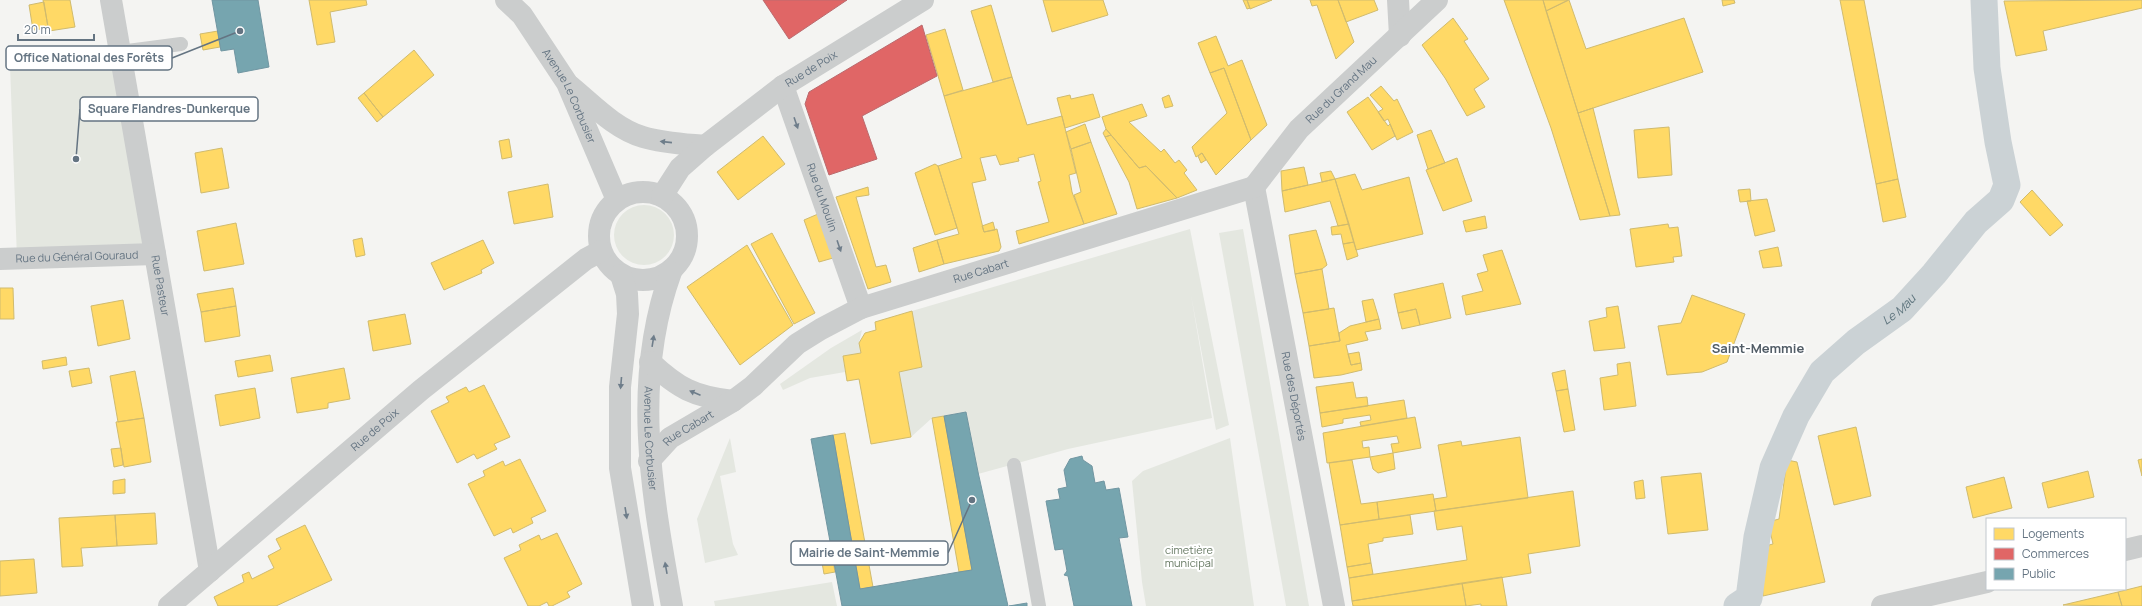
<svg xmlns="http://www.w3.org/2000/svg" width="2142" height="606" viewBox="0 0 2142 606" font-family="Manrope,sans-serif">
<rect width="100%" height="100%" fill="#f4f4f2"/>
<path fill="#e4e7e0" d="M 118,43 L 155,254 L 17,259 L 10,65 Z
M614 235a30 30 0 1 1 60 0a30 30 0 1 1-60 0Z
M 1190,229 L 1229,425 L 1216,430 L 1191,295 L 1212,418 L 1068,449 L 978,474 L 966,412 L 932,418 L 911,437 L 899,372 L 922,367 L 912,311 Z
M 1243,229 L 1309,606 L 1286,606 L 1219,233 Z
M 862,330 L 859,343 L 861,353 L 843,356 L 845,372 L 810,378 L 783,390 L 780,384 L 831,348 Z
M 730,438 L 736,472 L 720,476 L 733,544 L 738,555 L 705,563 L 697,519 Z
M 1230,438 L 1254,606 L 1146,606 L 1142,582 L 1132,481 L 1143,471 Z
M 832,582 L 837,606 L 715,606 L 714,601 Z"/>
<path fill="#ffd966" stroke="#d0bb6e" d="M 43,0 L 70,0 L 75,27 L 49,31 Z
M 309,0 L 366,0 L 367,5 L 330,12 L 335,42 L 317,45 Z
M 1043,0 L 1103,0 L 1108,15 L 1052,32 Z
M 1243,0 L 1247,0 L 1250,8 L 1247,9 Z
M 1247,0 L 1272,0 L 1250,9 Z
M 1310,0 L 1338,0 L 1354,42 L 1336,59 L 1317,5 L 1312,6 Z
M 1338,0 L 1374,0 L 1378,10 L 1346,22 Z
M 1504,0 L 1543,0 L 1610,216 L 1580,220 L 1551,128 Z
M 1543,0 L 1568,0 L 1546,11 Z
M 1569,0 L 1586,49 L 1684,18 L 1703,72 L 1578,113 L 1546,11 Z
M 1722,0 L 1734,0 L 1735,3 L 1723,6 Z
M 1840,0 L 1864,0 L 1898,179 L 1876,184 Z
M 2142,0 L 2142,8 L 2043,31 L 2047,50 L 2016,56 L 2004,1 Z
M 44,2 L 48,28 L 33,30 L 29,5 Z
M 991,5 L 1012,77 L 993,82 L 971,11 Z
M 1453,18 L 1468,39 L 1464,41 L 1489,79 L 1474,89 L 1485,107 L 1467,116 L 1445,78 L 1422,45 Z
M 945,29 L 963,90 L 944,96 L 926,35 Z
M 218,31 L 220,47 L 203,50 L 200,34 Z
M 1216,36 L 1228,66 L 1242,60 L 1267,125 L 1251,140 L 1224,68 L 1210,73 L 1198,43 Z
M 414,50 L 434,75 L 383,117 L 364,93 Z
M 1224,68 L 1251,140 L 1216,175 L 1202,153 L 1196,157 L 1192,147 L 1227,113 L 1210,73 Z
M 1012,77 L 1027,125 L 1062,116 L 1076,173 L 1069,175 L 1072,192 L 1084,224 L 1019,244 L 1016,231 L 1049,222 L 1038,182 L 1041,181 L 1034,154 L 1018,158 L 1019,161 L 1000,165 L 996,155 L 980,158 L 986,180 L 972,183 L 984,232 L 997,229 L 1001,247 L 999,251 L 944,264 L 937,240 L 959,234 L 938,166 L 962,158 L 944,96 Z
M 1381,86 L 1394,101 L 1397,99 L 1413,132 L 1397,140 L 1388,119 L 1384,121 L 1378,112 L 1383,109 L 1370,95 Z
M 364,93 L 383,117 L 377,122 L 358,98 Z
M 1093,94 L 1100,117 L 1065,128 L 1057,98 L 1070,95 L 1071,99 Z
M 1169,95 L 1173,106 L 1165,108 L 1162,98 Z
M 1368,97 L 1388,126 L 1390,124 L 1395,136 L 1372,150 L 1347,112 Z
M 1142,104 L 1147,116 L 1129,122 L 1161,152 L 1164,149 L 1175,163 L 1179,160 L 1187,170 L 1184,173 L 1197,190 L 1177,198 L 1146,166 L 1139,168 L 1106,129 L 1102,117 Z
M 1593,108 L 1620,215 L 1610,216 L 1578,113 Z
M 1085,124 L 1091,142 L 1071,149 L 1066,132 Z
M 1669,127 L 1672,175 L 1638,178 L 1634,130 Z
M 1106,129 L 1111,135 L 1105,137 L 1103,133 Z
M 1431,130 L 1445,163 L 1428,169 L 1417,135 Z
M 1111,135 L 1139,168 L 1146,166 L 1177,198 L 1137,209 L 1129,182 L 1105,137 Z
M 763,136 L 785,164 L 738,200 L 717,172 Z
M 509,139 L 512,157 L 502,159 L 499,141 Z
M 1091,142 L 1117,214 L 1084,224 L 1074,195 L 1081,192 L 1071,149 Z
M 222,148 L 229,188 L 201,193 L 195,153 Z
M 1202,153 L 1206,160 L 1201,163 L 1198,156 Z
M 1457,158 L 1472,201 L 1443,211 L 1426,170 Z
M 935,164 L 938,166 L 957,228 L 935,235 L 915,173 Z
M 1304,167 L 1308,185 L 1282,191 L 1281,171 Z
M 1331,171 L 1335,179 L 1322,182 L 1320,173 Z
M 1355,174 L 1362,190 L 1409,177 L 1423,234 L 1356,250 L 1335,179 Z
M 1335,179 L 1349,224 L 1338,226 L 1330,201 L 1285,212 L 1282,191 Z
M 1898,179 L 1906,217 L 1883,222 L 1876,184 Z
M 548,184 L 553,217 L 514,224 L 508,192 Z
M 868,187 L 869,195 L 856,197 L 876,267 L 886,265 L 891,282 L 868,289 L 836,197 Z
M 1750,189 L 1751,201 L 1740,202 L 1738,190 Z
M 2032,190 L 2063,225 L 2050,236 L 2020,202 Z
M 1767,199 L 1775,231 L 1755,236 L 1747,201 Z
M 818,214 L 833,258 L 819,262 L 804,220 Z
M 1485,216 L 1487,228 L 1466,232 L 1463,221 Z
M 993,222 L 995,230 L 984,232 L 982,226 Z
M 236,223 L 244,264 L 204,271 L 197,231 Z
M 1349,224 L 1354,242 L 1343,244 L 1341,234 L 1332,235 L 1331,227 Z
M 1668,224 L 1669,228 L 1678,227 L 1682,256 L 1673,257 L 1674,262 L 1636,267 L 1630,229 Z
M 1316,230 L 1327,265 L 1322,269 L 1295,274 L 1289,235 Z
M 772,233 L 815,313 L 794,324 L 751,244 Z
M 362,238 L 365,255 L 356,257 L 353,240 Z
M 483,240 L 494,263 L 481,270 L 482,273 L 444,290 L 431,263 Z
M 937,240 L 944,264 L 919,272 L 913,248 Z
M 1354,242 L 1358,256 L 1347,260 L 1343,244 Z
M 747,245 L 793,325 L 740,365 L 687,287 Z
M 1778,247 L 1782,266 L 1763,268 L 1759,251 Z
M 1502,250 L 1521,304 L 1466,315 L 1462,296 L 1483,291 L 1477,274 L 1488,271 L 1483,255 Z
M 1322,269 L 1329,309 L 1303,313 L 1295,274 Z
M 1443,283 L 1451,318 L 1420,325 L 1416,309 L 1398,313 L 1394,294 Z
M 0,288 L 13,288 L 14,319 L 0,319 Z
M 233,288 L 236,306 L 201,312 L 197,294 Z
M 1692,295 L 1745,314 L 1727,362 L 1702,372 L 1667,375 L 1658,326 L 1681,323 Z
M 1373,299 L 1379,319 L 1366,322 L 1362,301 Z
M 123,300 L 130,339 L 98,346 L 91,306 Z
M 236,306 L 240,336 L 205,342 L 201,312 Z
M 1618,306 L 1625,348 L 1594,351 L 1589,321 L 1607,317 L 1606,308 Z
M 1334,308 L 1340,341 L 1309,346 L 1303,313 Z
M 1416,309 L 1420,325 L 1402,329 L 1398,313 Z
M 912,311 L 922,367 L 899,372 L 911,437 L 871,444 L 859,379 L 847,381 L 843,356 L 861,353 L 859,343 L 865,333 L 876,330 L 875,322 Z
M 405,314 L 411,344 L 373,351 L 368,321 Z
M 1379,319 L 1381,329 L 1365,332 L 1368,340 L 1346,345 L 1351,365 L 1361,363 L 1362,370 L 1341,375 L 1314,378 L 1309,346 L 1340,341 L 1339,333 L 1350,326 Z
M 1359,352 L 1361,363 L 1351,365 L 1348,354 Z
M 270,355 L 273,371 L 238,377 L 235,361 Z
M 66,357 L 67,365 L 43,369 L 42,361 Z
M 1630,362 L 1636,406 L 1604,410 L 1600,378 L 1618,375 L 1617,364 Z
M 89,368 L 92,383 L 72,387 L 69,371 Z
M 344,368 L 350,399 L 328,403 L 328,408 L 297,413 L 291,378 Z
M 1565,370 L 1568,389 L 1556,391 L 1552,373 Z
M 135,371 L 144,418 L 118,422 L 110,376 Z
M 1353,382 L 1356,398 L 1367,397 L 1368,406 L 1320,413 L 1316,387 Z
M 484,385 L 510,437 L 494,444 L 497,449 L 477,459 L 474,454 L 457,463 L 431,411 L 449,402 L 446,397 L 466,387 L 469,392 Z
M 255,388 L 260,418 L 220,426 L 215,395 Z
M 1568,389 L 1575,430 L 1564,432 L 1556,391 Z
M 1404,400 L 1407,418 L 1361,426 L 1360,422 L 1371,420 L 1370,415 L 1343,419 L 1343,423 L 1322,427 L 1320,413 Z
M 944,416 L 972,570 L 959,572 L 932,418 Z
M 1415,417 L 1421,448 L 1393,453 L 1391,444 L 1399,443 L 1397,436 L 1362,441 L 1363,448 L 1369,447 L 1370,457 L 1327,463 L 1323,433 Z
M 144,418 L 151,462 L 124,467 L 116,422 Z
M 1856,427 L 1871,496 L 1834,505 L 1818,436 Z
M 845,433 L 873,587 L 860,589 L 833,435 Z
M 1520,437 L 1528,498 L 1436,511 L 1434,499 L 1447,497 L 1438,445 L 1461,441 L 1462,446 Z
M 121,448 L 123,465 L 114,467 L 111,449 Z
M 1393,453 L 1395,469 L 1378,473 L 1373,469 L 1370,457 Z
M 520,459 L 546,511 L 531,518 L 533,523 L 513,533 L 511,528 L 494,536 L 468,484 L 485,476 L 483,471 L 503,461 L 505,466 Z
M 2142,459 L 2142,476 L 2138,460 Z
M 1352,460 L 1361,504 L 1377,502 L 1379,519 L 1340,525 L 1329,463 Z
M 1787,460 L 1797,462 L 1825,582 L 1763,596 L 1762,576 L 1769,545 L 1773,544 L 1768,522 L 1779,519 Z
M 2088,471 L 2094,497 L 2048,508 L 2042,483 Z
M 1701,473 L 1708,530 L 1668,534 L 1661,477 Z
M 2004,477 L 2012,508 L 1973,518 L 1966,487 Z
M 125,479 L 125,493 L 113,494 L 113,481 Z
M 1643,480 L 1645,498 L 1636,499 L 1634,482 Z
M 1573,491 L 1580,546 L 1528,554 L 1531,573 L 1352,601 L 1349,578 L 1467,560 L 1462,526 L 1437,530 L 1434,511 Z
M 1433,494 L 1436,511 L 1379,519 L 1377,502 Z
M 155,513 L 157,544 L 117,546 L 115,515 Z
M 115,515 L 117,546 L 81,548 L 83,566 L 62,567 L 59,518 Z
M 1410,515 L 1413,534 L 1383,538 L 1383,541 L 1368,544 L 1371,563 L 1347,567 L 1340,525 Z
M 305,525 L 332,580 L 276,606 L 218,606 L 214,597 L 244,582 L 242,575 L 249,572 L 252,579 L 274,568 L 268,556 L 281,549 L 276,539 Z
M 557,533 L 582,584 L 567,592 L 570,597 L 552,606 L 549,606 L 547,602 L 539,606 L 528,606 L 504,558 L 521,550 L 519,545 L 539,535 L 541,540 Z
M 831,549 L 835,572 L 824,574 L 820,551 Z
M 34,559 L 37,593 L 0,596 L 0,561 Z
M 1371,563 L 1373,574 L 1349,578 L 1347,567 Z
M 1502,577 L 1507,606 L 1481,606 L 1481,604 L 1466,606 L 1462,583 Z
M 1462,583 L 1466,606 L 1353,606 L 1352,601 Z
M 2142,586 L 2142,606 L 2122,606 L 2118,592 Z
M 2118,592 L 2122,606 L 2063,605 Z"/>
<path fill="#e06666" stroke="#bb6a6e" d="M 763,0 L 847,0 L 789,39 Z
M 922,25 L 937,76 L 862,116 L 877,159 L 829,175 L 805,104 L 809,92 Z"/>
<path fill="#76a5af" stroke="#7196a2" d="M 212,0 L 258,0 L 269,67 L 238,73 L 234,49 L 221,51 Z
M 966,412 L 978,472 L 1008,606 L 842,606 L 811,439 L 833,435 L 860,589 L 959,572 L 972,570 L 944,416 Z
M 1082,456 L 1083,460 L 1092,466 L 1095,483 L 1104,481 L 1106,490 L 1119,488 L 1128,537 L 1119,538 L 1132,606 L 1074,606 L 1068,576 L 1064,575 L 1067,571 L 1063,549 L 1055,550 L 1046,501 L 1060,499 L 1058,489 L 1067,487 L 1064,470 L 1070,459 Z
M 1027,603 L 1027,606 L 1009,606 Z"/>
<g fill="none" stroke-linecap="round" stroke-linejoin="round">
<path stroke="#cbd2d5" stroke-width="27" id="s1" d="M 1737,606 L 1749,598 L 1757,537 L 1773,468 L 1796,416 L 1822,372 L 1856,342 L 1902,309 L 1934,274 L 1976,222 L 2001,200 L 2007,185 L 1998,142 L 1987,68 L 1984,0"/>
<path stroke="#cbcdcd" stroke-width="14" d="M 120,52 L 181,44
M 1014,465 L 1039,606"/>
<g stroke="#cbcdcd" stroke-width="22">
<path id="s2" d="M 111,0 L 210,571"/>
<path id="s3" d="M 506,0 L 522,15 L 567,83 L 617,200"/>
<path d="M 1398,0 L 1400,36"/>
<path d="M 570,86 C 592,104 615,129 643,137 C 663,143 684,144 705,146"/>
<path id="s4" d="M 783,86 L 861,308"/>
<path id="s5" d="M 1254,187 L 1334,606"/>
<path id="s6" d="M 1254,187 L 1299,129 L 1437,0"/>
<circle cx="643" cy="236" r="44"/>
<path id="s7" d="M 662,196 L 680,168 L 705,146 L 783,86 L 923,0"/>
<path id="s8" d="M 0,259 L 155,254"/>
<path id="s9" d="M 671,272 C 631,382 652,494 672,606"/>
<path d="M 621,275 L 627,294 L 628,314 L 620,387 L 620,468 L 643,606"/>
<path d="M 650,362 C 678,388 694,397 733,401"/>
<path id="s10" d="M 649,461 L 670,438 L 733,401 L 753,386 L 797,344 L 821,329 L 861,308 L 1254,187"/>
<path d="M 2125,550 L 2142,546"/>
<path id="s11" d="M 169,606 L 421,390 L 586,259 L 601,251"/>
<path d="M 1882,606 L 1987,582"/>
</g>
</g>
<defs><path id="oneway-solid" d="M-6-.8H1V-3.2L6.5 0L1 3.2V.8H-6Z"/></defs>
<g fill="#6e7d8a">
<use href="#oneway-solid" transform="translate(796 123) rotate(71)"/>
<use href="#oneway-solid" transform="translate(666 142) rotate(-174)"/>
<use href="#oneway-solid" transform="translate(839 246) rotate(71)"/>
<use href="#oneway-solid" transform="translate(653 341) rotate(-81)"/>
<use href="#oneway-solid" transform="translate(621 383) rotate(95)"/>
<use href="#oneway-solid" transform="translate(695 393) rotate(-157)"/>
<use href="#oneway-solid" transform="translate(626 513) rotate(81)"/>
<use href="#oneway-solid" transform="translate(666 568) rotate(-100)"/>
</g>
<g text-anchor="middle" stroke-width="4" stroke-linejoin="round" paint-order="stroke">
<g font-size="11" fill="#647482" stroke="#fff">
<text dy="4" stroke="none"><textPath href="#s7" startOffset="198">Rue de Poix</textPath></text>
<text dy="4" stroke="none"><textPath href="#s6" startOffset="131">Rue du Grand Mau</textPath></text>
<text dy="4" stroke="none"><textPath href="#s3" startOffset="116">Avenue Le Corbusier</textPath></text>
<text dy="4" stroke="none"><textPath href="#s4" startOffset="118">Rue du Moulin</textPath></text>
<text dy="4" stroke="none"><textPath href="#s8" startOffset="77">Rue du Général Gouraud</textPath></text>
<text dy="4" stroke="none"><textPath href="#s10" startOffset="389">Rue Cabart</textPath></text>
<text dy="4" stroke="none"><textPath href="#s2" startOffset="290">Rue Pasteur</textPath></text>
<text dy="4" stroke="none"><textPath href="#s5" startOffset="213">Rue des Déportés</textPath></text>
<text dy="4" stroke="none"><textPath href="#s11" startOffset="271">Rue de Poix</textPath></text>
<text dy="4" stroke="none"><textPath href="#s10" startOffset="52">Rue Cabart</textPath></text>
<text dy="4" stroke="none"><textPath href="#s9" startOffset="169">Avenue Le Corbusier</textPath></text>
</g>
<g font-size="11" fill="#677963" stroke="#fff">
<text x="1189" y="554">cimetière<tspan x="1189" dy="13">municipal</tspan></text>
</g>
<g font-size="12" font-style="italic" fill="#60767f" stroke="#fff">
<text dy="4" stroke="none"><textPath href="#s1" startOffset="354">Le Mau</textPath></text>
</g>
<g font-size="13" font-weight="bold" fill="#525d67" stroke="#fff">
<text x="1758" y="353">Saint-Memmie</text>
</g>
</g>
<path fill="none" stroke="#647482" stroke-width="1.5" d="M240 31L172 58M76 159L80 109M972 500L948 553"/>
<g fill="#647482" stroke="#fff" stroke-width="1.5">
<circle cx="240" cy="31" r="4"/>
<circle cx="76" cy="159" r="4"/>
<circle cx="972" cy="500" r="4"/>
</g>
<g fill="#fff" stroke="#647482" stroke-width="1.5">
<rect x="6" y="46" width="166" height="24" rx="4"/>
<rect x="80" y="97" width="178" height="24" rx="4"/>
<rect x="791" y="541" width="157" height="24" rx="4"/>
</g>
<g font-size="12" text-anchor="middle" font-weight="bold" fill="#647482">
<text x="89" y="62">Office National des Forêts</text>
<text x="169" y="113">Square Flandres-Dunkerque</text>
<text x="869" y="557">Mairie de Saint-Memmie</text>
</g>
<rect x="1986" y="518" width="140" height="72" fill="#ffffff" stroke="#c1c7cd"/>
<rect x="1994" y="528" width="20" height="12" fill="#ffd966" stroke="#c1c7cd"/>
<text x="2022" y="538" font-size="12" fill="#647482">Logements</text>
<rect x="1994" y="548" width="20" height="12" fill="#e06666" stroke="#c1c7cd"/>
<text x="2022" y="558" font-size="12" fill="#647482">Commerces</text>
<rect x="1994" y="568" width="20" height="12" fill="#76a5af" stroke="#c1c7cd"/>
<text x="2022" y="578" font-size="12" fill="#647482">Public</text>
<path d="M18 34v6h76v-6" fill="none" stroke="#647482" stroke-width="2"/>
<text x="24" y="34" font-size="12" fill="#647482" stroke="#ffffff" stroke-width="3" paint-order="stroke">20 m</text>
</svg>
